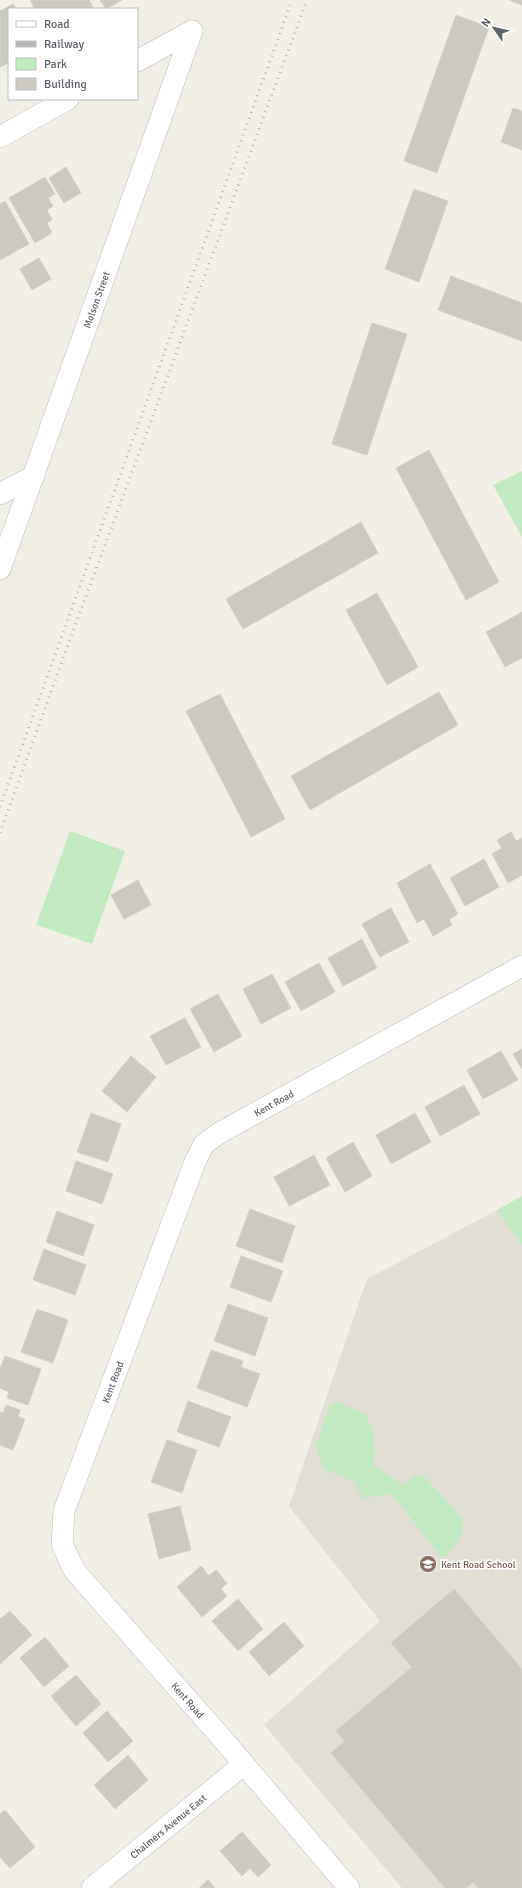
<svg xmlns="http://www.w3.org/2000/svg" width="522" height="1888" viewBox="0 0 522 1888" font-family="Signika,sans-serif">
<rect width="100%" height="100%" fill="#f1eee6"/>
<path fill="#e1ded5" d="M 497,1210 L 522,1246 L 522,1888 L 402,1888 L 264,1725 L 380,1621 L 289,1506 L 367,1279 Z"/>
<path fill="#c2eac1" d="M 522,471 L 522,537 L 493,485 Z
M 70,831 L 125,851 L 92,944 L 36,925 Z
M 522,1196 L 522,1246 L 497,1210 Z
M 337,1402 L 366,1415 C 373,1430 378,1449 373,1465 L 403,1485 L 414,1476 L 424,1476 L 462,1518 L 463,1531 L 458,1542 L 443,1559 L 392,1494 L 362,1498 L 353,1480 L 347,1479 L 324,1469 L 316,1447 L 329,1407 Z"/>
<path fill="#ccc9c3" stroke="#d6d0c4" d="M 30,0 L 89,0 L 94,9 L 35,9 Z
M 100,0 L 122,0 L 106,9 Z
M 509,0 L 522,0 L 522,5 Z
M 13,4 L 16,9 L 9,9 L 9,63 L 0,67 L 0,11 Z
M 456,15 L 489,27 L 437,173 L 404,161 Z
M 513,108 L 522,111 L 522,150 L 501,142 Z
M 66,167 L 81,193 L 64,203 L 49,178 Z
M 45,177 L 55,194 L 48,198 L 53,206 L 47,210 L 52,220 L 47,223 L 52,233 L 35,243 L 9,198 Z
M 414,189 L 448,201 L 419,282 L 385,269 Z
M 5,201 L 29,244 L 0,260 L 0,204 Z
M 39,258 L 51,279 L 32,290 L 20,269 Z
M 451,276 L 522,303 L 522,341 L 438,310 Z
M 372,323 L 407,334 L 367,455 L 332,444 Z
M 429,450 L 499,582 L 466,600 L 396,468 Z
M 361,522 L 378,553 L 243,629 L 226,599 Z
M 377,593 L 418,667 L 387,685 L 346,610 Z
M 522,612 L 522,658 L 505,667 L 486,632 Z
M 439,692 L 458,725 L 310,810 L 291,776 Z
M 220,694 L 285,819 L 251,837 L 186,711 Z
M 511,832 L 516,841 L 522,838 L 522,875 L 508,883 L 492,854 L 502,848 L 497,840 Z
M 484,859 L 499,887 L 465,906 L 450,878 Z
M 430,864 L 458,914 L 449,919 L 452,925 L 433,936 L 424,919 L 417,923 L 397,883 Z
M 138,880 L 151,905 L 124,919 L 111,895 Z
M 391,908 L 409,942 L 380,957 L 362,924 Z
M 362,939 L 377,968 L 343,986 L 328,958 Z
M 319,963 L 335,992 L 301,1011 L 285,982 Z
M 272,974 L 291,1008 L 261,1024 L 243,989 Z
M 218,994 L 242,1036 L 214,1052 L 190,1009 Z
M 185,1018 L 201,1047 L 166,1065 L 150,1036 Z
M 522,1049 L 522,1069 L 513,1054 Z
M 501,1051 L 518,1080 L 483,1099 L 467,1070 Z
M 131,1056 L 156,1077 L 127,1112 L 102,1091 Z
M 464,1085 L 480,1114 L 440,1136 L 425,1107 Z
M 91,1113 L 121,1124 L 108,1162 L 77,1152 Z
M 415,1113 L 431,1142 L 391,1164 L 376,1135 Z
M 353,1142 L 372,1176 L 345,1192 L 326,1158 Z
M 314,1155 L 330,1185 L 289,1206 L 274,1177 Z
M 76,1161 L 113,1174 L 102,1204 L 66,1191 Z
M 250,1209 L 295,1226 L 282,1263 L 236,1246 Z
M 57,1211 L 94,1225 L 83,1256 L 46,1242 Z
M 44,1249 L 86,1265 L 75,1295 L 33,1280 Z
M 241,1256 L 283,1271 L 271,1302 L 230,1287 Z
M 228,1304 L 268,1318 L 255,1356 L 214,1341 Z
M 37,1309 L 68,1320 L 53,1363 L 21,1352 Z
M 211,1350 L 243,1361 L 241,1367 L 260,1374 L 247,1407 L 197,1388 Z
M 5,1356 L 41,1369 L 28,1405 L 7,1398 L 9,1392 L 0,1388 L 0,1369 Z
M 188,1401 L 231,1417 L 219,1447 L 177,1432 Z
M 6,1405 L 20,1410 L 18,1417 L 25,1419 L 13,1450 L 0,1445 L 0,1412 L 3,1413 Z
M 167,1440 L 197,1450 L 182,1493 L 151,1482 Z
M 180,1506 L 191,1550 L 159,1559 L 148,1514 Z
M 201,1566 L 209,1576 L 216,1570 L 227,1583 L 221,1589 L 227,1596 L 202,1617 L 177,1587 Z
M 454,1589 L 522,1669 L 522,1888 L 478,1888 L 473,1882 L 466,1888 L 445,1888 L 331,1753 L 345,1741 L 336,1731 L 412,1667 L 391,1643 Z
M 238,1599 L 263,1629 L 238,1651 L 212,1621 Z
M 10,1611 L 32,1635 L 0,1664 L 0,1619 Z
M 284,1622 L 304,1646 L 269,1676 L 249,1652 Z
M 45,1637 L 69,1666 L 44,1687 L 20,1658 Z
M 76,1675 L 101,1704 L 76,1726 L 51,1696 Z
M 107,1711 L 133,1741 L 108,1762 L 83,1733 Z
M 128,1755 L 148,1780 L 115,1809 L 94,1785 Z
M 5,1810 L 35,1847 L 10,1868 L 0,1857 L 0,1814 Z
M 242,1832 L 271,1865 L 258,1877 L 250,1868 L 242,1876 L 220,1851 Z
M 208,1880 L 215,1888 L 199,1888 Z"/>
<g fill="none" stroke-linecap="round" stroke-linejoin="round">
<defs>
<g id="street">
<path d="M 137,61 L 192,31"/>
<path d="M 0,137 L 68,99"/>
<path d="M 0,494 L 34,476"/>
<path id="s1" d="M 0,569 L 192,31"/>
<path id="s2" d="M 92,1888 L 244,1764"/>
<path id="s3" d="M 349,1888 L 226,1743 L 74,1570 L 62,1544 L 64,1511 L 195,1162 L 204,1144 L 221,1132 L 522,966"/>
</g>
</defs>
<use href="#street" stroke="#b9bcc1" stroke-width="22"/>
<use href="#street" stroke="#fff" stroke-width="21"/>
<path stroke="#b5b6b7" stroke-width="3" stroke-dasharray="1 5" stroke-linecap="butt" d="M 0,807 L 292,0
M 0,833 L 65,653 L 307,0"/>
</g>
<defs>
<symbol id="school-disc" viewBox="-11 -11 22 22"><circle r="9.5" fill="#8d6e63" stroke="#fff"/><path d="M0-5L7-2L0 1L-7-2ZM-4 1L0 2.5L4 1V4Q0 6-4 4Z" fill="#fff"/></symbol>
</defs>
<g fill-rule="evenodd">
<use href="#school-disc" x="418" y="1554" width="20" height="20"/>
</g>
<g text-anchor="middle" stroke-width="3.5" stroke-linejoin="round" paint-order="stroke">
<g font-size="10" fill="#5d6268" stroke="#fff">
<text dy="4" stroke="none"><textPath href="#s1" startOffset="286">Molson Street</textPath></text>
<text dy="4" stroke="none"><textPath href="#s3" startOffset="956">Kent Road</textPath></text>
<text dy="4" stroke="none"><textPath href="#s3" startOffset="620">Kent Road</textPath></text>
<text transform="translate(188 1700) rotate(49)" y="4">Kent Road</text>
<text dy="4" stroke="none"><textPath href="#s2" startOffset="98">Chalmers Avenue East</textPath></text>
</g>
<g font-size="10" fill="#785e54" stroke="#fff" text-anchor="start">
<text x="441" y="1568">Kent Road School</text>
</g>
</g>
<rect x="8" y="8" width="130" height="92" fill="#ffffff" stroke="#bec0c3"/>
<rect x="16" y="21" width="20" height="6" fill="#ffffff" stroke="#bec0c3"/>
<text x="44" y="28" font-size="12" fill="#5d6268">Road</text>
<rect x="16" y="41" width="20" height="6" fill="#b5b6b7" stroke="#bec0c3"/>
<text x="44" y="48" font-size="12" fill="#5d6268">Railway</text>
<rect x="16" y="58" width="20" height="12" fill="#c2eac1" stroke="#bec0c3"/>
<text x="44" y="68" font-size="12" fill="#5d6268">Park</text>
<rect x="16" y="78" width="20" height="12" fill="#ccc9c3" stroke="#bec0c3"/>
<text x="44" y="88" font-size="12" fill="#5d6268">Building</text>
<g transform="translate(494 28) rotate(304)" stroke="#ffffff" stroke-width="3" paint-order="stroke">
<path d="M0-3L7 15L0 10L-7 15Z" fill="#5d6268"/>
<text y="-6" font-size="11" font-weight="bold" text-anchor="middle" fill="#5d6268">N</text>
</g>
</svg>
